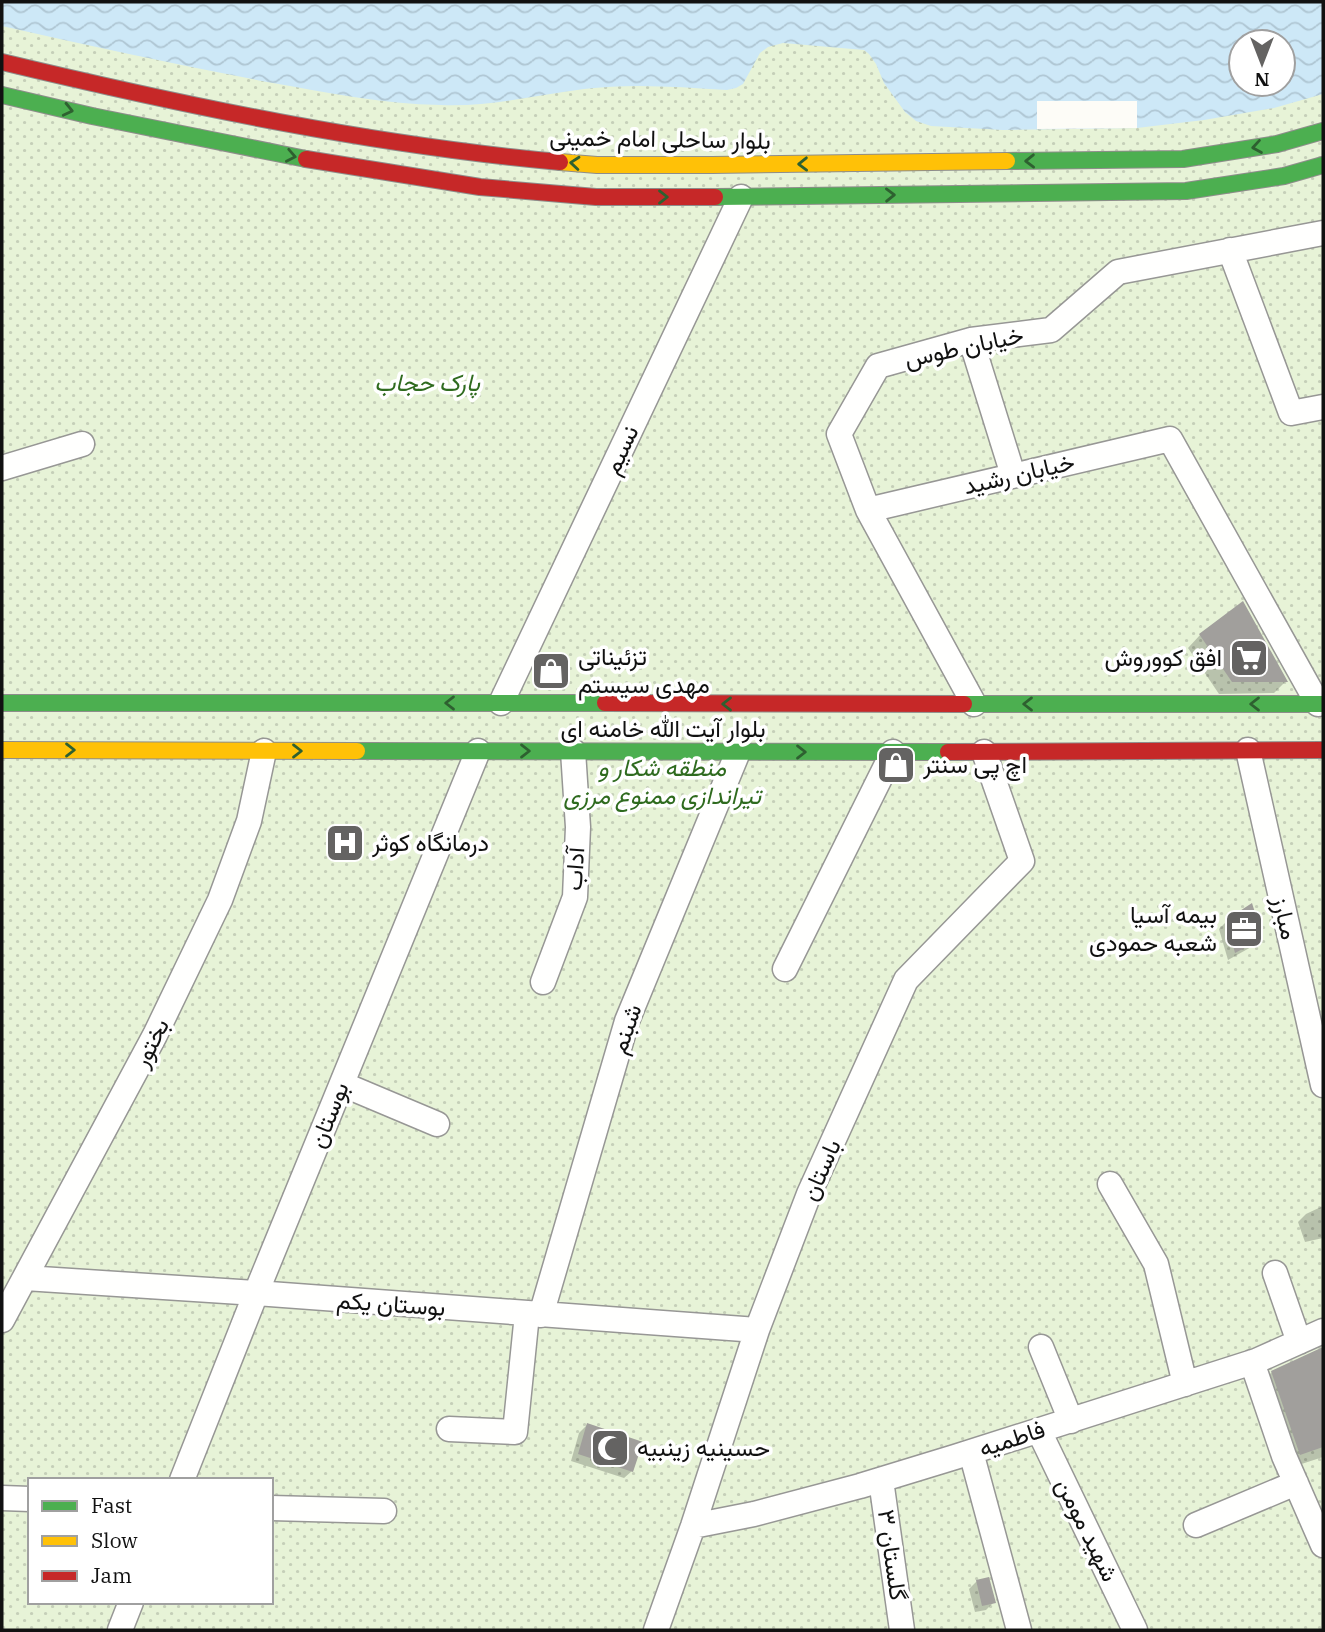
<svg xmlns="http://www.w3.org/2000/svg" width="1325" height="1632" viewBox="0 0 1325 1632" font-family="'IBM Plex Serif',Vazirmatn,serif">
<defs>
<pattern id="park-dots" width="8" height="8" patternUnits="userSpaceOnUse" patternTransform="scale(1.75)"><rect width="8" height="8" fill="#e7f3d7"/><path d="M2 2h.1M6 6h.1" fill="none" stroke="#c5cfb8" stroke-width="1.8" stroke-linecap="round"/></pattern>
<pattern id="water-waves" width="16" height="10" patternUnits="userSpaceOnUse" patternTransform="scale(1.75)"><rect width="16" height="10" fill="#cde8f7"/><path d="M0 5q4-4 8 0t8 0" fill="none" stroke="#afc6d3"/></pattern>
</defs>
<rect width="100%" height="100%" fill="#fdfcf7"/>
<path fill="url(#park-dots)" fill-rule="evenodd" d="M 2,2 L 1323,2 L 1323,1630 L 2,1630 ZM 1241,42 L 1283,42 L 1283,84 L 1241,84 ZM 30,1480 L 271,1480 L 271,1602 L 30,1602 Z"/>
<path fill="url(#water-waves)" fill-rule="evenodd" d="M 2,2 L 1323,2 L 1323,94 L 1274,108 L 1204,120 L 1137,128 L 1003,130 L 931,126 L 916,121 L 905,112 L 884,83 L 876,64 L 869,54 L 864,50 L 783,43 L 768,47 L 760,53 L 743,84 L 736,88 L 727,90 C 679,87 632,83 584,89 C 536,95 490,107 441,105 C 382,104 325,92 267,82 C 179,65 90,46 2,26 ZM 1241,42 L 1283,42 L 1283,84 L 1241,84 Z"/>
<path fill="#fdfcf7" d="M 1037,101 L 1137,101 L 1137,128 L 1037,129 Z"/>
<path fill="#0003" d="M 1243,604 L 1286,681 L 1274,693 L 1219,694 L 1188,648 L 1200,635 Z
M 1227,921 L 1261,938 L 1253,946 L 1228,960 L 1219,929 Z
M 1323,1206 L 1323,1238 L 1305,1242 L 1298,1222 L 1306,1214 Z
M 1323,1349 L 1323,1457 L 1283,1470 L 1255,1389 L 1272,1372 Z
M 587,1425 L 632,1471 L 624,1478 L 571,1461 L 579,1433 Z
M 977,1581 L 994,1602 L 986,1610 L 975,1612 L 969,1589 Z"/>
<path fill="#a19f9c" d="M 1243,601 L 1288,682 L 1232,682 L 1199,634 Z
M 1252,903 L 1263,938 L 1235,953 L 1226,920 Z
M 1323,1347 L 1323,1447 L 1300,1455 L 1271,1371 Z
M 587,1423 L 643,1442 L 633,1472 L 578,1454 Z
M 989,1577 L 996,1603 L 982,1606 L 976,1580 Z"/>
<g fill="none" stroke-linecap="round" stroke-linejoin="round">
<defs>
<path id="street" d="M 1230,250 L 1291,413 L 1323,407
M 971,340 L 1013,475
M 2,468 L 82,444
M 868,510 L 1170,439 L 1318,704
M 501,703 L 741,197
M 974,704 L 868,510 L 839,434 L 878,366 L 971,340 L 1051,330 L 1118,272 L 1323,233
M 1248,750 L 1323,1085
M 785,969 L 893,752
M 543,982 L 575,897 L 578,827 L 573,751
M 342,1084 L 437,1124
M 1110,1184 L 1156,1264 L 1185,1384
M 1275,1273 L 1299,1342
M 25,1278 L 256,1293 L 757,1330
M 541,1315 L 627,1021 L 738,752
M 2,1320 L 155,1035 L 220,900 L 249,821 L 264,751
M 1041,1347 L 1071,1421
M 1252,1362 L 1284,1456 L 1323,1545
M 449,1429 L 515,1432 L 527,1314
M 1039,1431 L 1135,1630
M 971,1452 L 1019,1630
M 182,1480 L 256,1293 L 478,751
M 881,1480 L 902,1630
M 2,1498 L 30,1499
M 271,1508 L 384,1511
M 1196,1525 L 1296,1483
M 693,1526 L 754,1514 L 860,1486 L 955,1457 L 1256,1361 L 1323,1331
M 120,1630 L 131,1602
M 656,1630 L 693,1526 L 757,1330 L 809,1194 L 906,980 L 1022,861 L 984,752"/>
<path id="fast" d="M 2,95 L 92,116 L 306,159
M 1007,161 L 1183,159 L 1277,144 L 1323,131
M 715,197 L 1186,191 L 1284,176 L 1323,165
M 2,703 L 605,703
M 964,704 L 1323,704
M 357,751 L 948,752"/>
<path id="slow" d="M 560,162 L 597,165 L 712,165 L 1007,161
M 2,750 L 357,751"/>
<path id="jam" d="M 2,62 C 186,106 372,145 560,162
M 306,159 L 480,187 L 596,197 L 715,197
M 605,703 L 964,704
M 948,752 L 1323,750"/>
</defs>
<use href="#street" stroke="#979795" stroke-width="27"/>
<use href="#fast" stroke="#8e8d8b" stroke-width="18"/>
<use href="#slow" stroke="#8e8d8b" stroke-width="18"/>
<use href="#jam" stroke="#8e8d8b" stroke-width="18"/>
<use href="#street" stroke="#fffffe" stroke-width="24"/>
<use href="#fast" stroke="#4caf50" stroke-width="16"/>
<use href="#slow" stroke="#ffc107" stroke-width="16"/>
<use href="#jam" stroke="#c62828" stroke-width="16"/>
</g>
<defs><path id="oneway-chevron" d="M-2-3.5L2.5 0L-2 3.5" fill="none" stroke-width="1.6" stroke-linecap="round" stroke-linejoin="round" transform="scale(1.75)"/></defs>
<g stroke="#2e6030">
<use href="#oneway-chevron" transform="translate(68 110) rotate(13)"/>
<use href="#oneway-chevron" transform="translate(1257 147) rotate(171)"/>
<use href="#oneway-chevron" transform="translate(291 156) rotate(11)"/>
<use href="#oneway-chevron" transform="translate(1030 161) rotate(179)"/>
<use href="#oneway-chevron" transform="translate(575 163) rotate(-175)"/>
<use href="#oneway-chevron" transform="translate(803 164) rotate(179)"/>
<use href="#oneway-chevron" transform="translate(890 195) rotate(-1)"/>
<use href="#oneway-chevron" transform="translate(663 197)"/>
<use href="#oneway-chevron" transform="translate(450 703) rotate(180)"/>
<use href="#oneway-chevron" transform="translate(727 704) rotate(-180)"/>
<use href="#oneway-chevron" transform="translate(1028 704) rotate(180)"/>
<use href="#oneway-chevron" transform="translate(1255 704) rotate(180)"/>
<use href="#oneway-chevron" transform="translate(70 750)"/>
<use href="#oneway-chevron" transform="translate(297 751)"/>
<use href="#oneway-chevron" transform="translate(525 751)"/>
<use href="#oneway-chevron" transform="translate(801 752)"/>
</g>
<defs>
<symbol id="supermarket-square" viewBox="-11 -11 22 22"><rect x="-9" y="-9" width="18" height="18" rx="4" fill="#646362" stroke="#fff"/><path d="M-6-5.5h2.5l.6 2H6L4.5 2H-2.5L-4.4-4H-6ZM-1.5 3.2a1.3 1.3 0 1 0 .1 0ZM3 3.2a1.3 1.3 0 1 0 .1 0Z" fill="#fff"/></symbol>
<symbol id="shop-square" viewBox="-11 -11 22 22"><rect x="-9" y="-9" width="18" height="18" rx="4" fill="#646362" stroke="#fff"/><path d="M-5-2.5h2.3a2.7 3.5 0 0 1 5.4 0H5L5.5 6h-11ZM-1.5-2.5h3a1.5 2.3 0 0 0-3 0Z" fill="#fff"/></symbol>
<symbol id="hospital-square" viewBox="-11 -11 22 22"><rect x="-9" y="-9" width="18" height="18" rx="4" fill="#646362" stroke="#fff"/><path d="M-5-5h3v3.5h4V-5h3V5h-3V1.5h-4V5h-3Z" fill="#fff"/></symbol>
<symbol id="office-square" viewBox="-11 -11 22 22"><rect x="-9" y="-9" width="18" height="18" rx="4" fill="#646362" stroke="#fff"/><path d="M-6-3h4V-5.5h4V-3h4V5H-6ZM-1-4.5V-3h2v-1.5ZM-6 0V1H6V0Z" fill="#fff"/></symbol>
<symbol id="mosque-square" viewBox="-11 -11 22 22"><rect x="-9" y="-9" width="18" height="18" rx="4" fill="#646362" stroke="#fff"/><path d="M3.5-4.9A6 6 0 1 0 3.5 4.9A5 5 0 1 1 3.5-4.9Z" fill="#fff"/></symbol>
</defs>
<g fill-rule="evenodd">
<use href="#supermarket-square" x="1227" y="636" width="44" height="44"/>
<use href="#shop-square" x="529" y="649" width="44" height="44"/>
<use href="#shop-square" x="874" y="743" width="44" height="44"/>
<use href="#hospital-square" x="323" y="821" width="44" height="44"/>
<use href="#office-square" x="1222" y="907" width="44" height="44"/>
<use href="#mosque-square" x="588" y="1426" width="44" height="44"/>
</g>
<g text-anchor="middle" stroke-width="7" stroke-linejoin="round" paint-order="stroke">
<g font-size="24" fill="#111" stroke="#fff">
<text transform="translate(660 139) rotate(1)" y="8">بلوار ساحلی امام خمینی</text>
<text transform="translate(964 347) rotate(-12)" y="8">خیابان طوس</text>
<text transform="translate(621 450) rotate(-65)" y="8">نسیم</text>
<text transform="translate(1019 474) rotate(-13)" y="8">خیابان رشید</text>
<text x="663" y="737">بلوار آیت الله خامنه ای</text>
<text transform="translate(575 869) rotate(-86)" y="8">آداب</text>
<text transform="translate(1285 918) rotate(77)" y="8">مبارز</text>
<text transform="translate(626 1029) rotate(-71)" y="8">شبنم</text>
<text transform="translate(151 1043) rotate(-63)" y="8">بختور</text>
<text transform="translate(329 1115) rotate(-68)" y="8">بوستان</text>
<text transform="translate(821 1170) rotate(-66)" y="8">باستان</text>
<text transform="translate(391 1304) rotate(4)" y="8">بوستان یکم</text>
<text transform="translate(1012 1439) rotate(-18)" y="8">فاطمیه</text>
<text transform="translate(1087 1530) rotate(64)" y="8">شهید مومن</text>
<text transform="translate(892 1555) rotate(82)" y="8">گلستان ۳</text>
</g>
<g font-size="24" font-style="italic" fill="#2f6b1f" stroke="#fff">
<text x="427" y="391">پارک حجاب</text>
<text x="662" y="776">منطقه شکار و<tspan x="662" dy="28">تیراندازی ممنوع مرزی</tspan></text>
</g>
<g font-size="24" fill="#111" stroke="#fff" text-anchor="start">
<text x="578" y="665">تزئیناتی<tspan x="578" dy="28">مهدی سیستم</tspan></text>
<text x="1222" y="666" text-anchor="end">افق کووروش</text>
<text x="923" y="773">اچ پی سنتر</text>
<text x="372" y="851">درمانگاه کوثر</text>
<text x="1217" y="923" text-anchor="end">بیمه آسیا<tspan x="1217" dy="28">شعبه حمودی</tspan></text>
<text x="637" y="1456">حسینیه زینبیه</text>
</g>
</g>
<rect width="1325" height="1632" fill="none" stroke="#111111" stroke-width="7"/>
<rect x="28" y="1478" width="245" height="126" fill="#ffffff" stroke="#a0a0a0" stroke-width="2"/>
<rect x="42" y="1501" width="35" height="10" fill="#4caf50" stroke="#a0a0a0" stroke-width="2"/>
<text x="91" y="1513" font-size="21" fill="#111111">Fast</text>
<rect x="42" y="1536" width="35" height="10" fill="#ffc107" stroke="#a0a0a0" stroke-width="2"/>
<text x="91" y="1548" font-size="21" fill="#111111">Slow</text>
<rect x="42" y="1571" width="35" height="10" fill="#c62828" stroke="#a0a0a0" stroke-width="2"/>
<text x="91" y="1583" font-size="21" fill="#111111">Jam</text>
<g transform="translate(1262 63) rotate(180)"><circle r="33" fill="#ffffff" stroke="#a0a0a0" stroke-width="2"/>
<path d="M0-5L12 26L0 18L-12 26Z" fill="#646362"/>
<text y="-10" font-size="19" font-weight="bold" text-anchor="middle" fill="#111111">N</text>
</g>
</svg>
